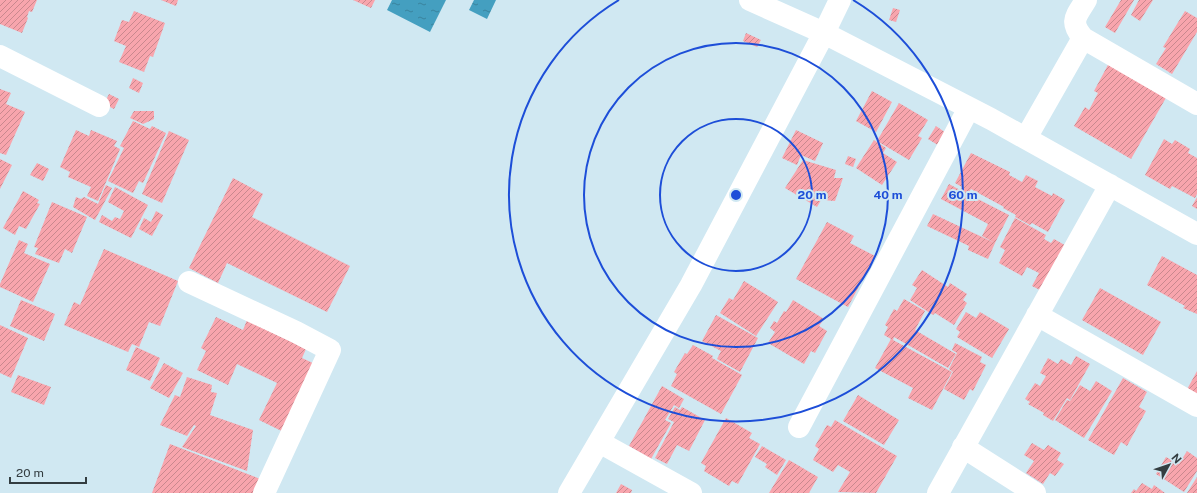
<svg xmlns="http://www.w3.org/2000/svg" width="1197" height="493" viewBox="0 0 1197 493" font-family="'Public Sans',sans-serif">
<defs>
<pattern id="water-ripples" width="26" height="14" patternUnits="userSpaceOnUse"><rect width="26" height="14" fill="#449fc0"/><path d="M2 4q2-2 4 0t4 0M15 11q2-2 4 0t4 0" fill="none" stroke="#39839e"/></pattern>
<pattern id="building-hatch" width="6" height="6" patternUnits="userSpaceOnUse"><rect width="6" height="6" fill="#f8a5ad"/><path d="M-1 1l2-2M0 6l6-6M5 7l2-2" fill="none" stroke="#c9888e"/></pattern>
</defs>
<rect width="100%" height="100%" fill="#d0e8f2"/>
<path fill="url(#water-ripples)" d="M 392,0 L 446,0 L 430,32 L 387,10 Z
M 474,0 L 496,0 L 487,19 L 469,10 Z"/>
<path fill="url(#building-hatch)" d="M 0,0 L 37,0 L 32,12 L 29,11 L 27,17 L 28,18 L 22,33 L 0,24 Z
M 161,0 L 178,0 L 176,6 Z
M 353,0 L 375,0 L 371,8 Z
M 1121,0 L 1134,0 L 1115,33 L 1105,27 Z
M 1139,0 L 1153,0 L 1140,21 L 1131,15 Z
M 893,8 L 900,10 L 896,22 L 889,20 Z
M 134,11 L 165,23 L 153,57 L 150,56 L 144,72 L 119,62 L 126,46 L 114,41 L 122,20 L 129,22 Z
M 1185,11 L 1197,18 L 1197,32 L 1172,74 L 1156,64 L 1166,48 L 1163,47 Z
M 746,33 L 761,40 L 757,47 L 743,41 Z
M 1109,63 L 1167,96 L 1131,159 L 1074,126 L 1085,107 L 1089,110 L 1098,93 L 1094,91 Z
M 133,78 L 143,83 L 139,93 L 129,88 Z
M 0,89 L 11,93 L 6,104 L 25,112 L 6,155 L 0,153 Z
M 872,91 L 892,102 L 876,132 L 856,121 Z
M 109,94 L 119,99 L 114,109 L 104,104 Z
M 899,103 L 928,120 L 918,136 L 922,138 L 909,160 L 877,141 Z
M 134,111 L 154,111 L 154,119 L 143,124 L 130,118 Z
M 133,121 L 150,129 L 152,126 L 166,133 L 143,183 L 139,181 L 133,193 L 108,181 L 124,148 L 120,146 Z
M 936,126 L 949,135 L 941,147 L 928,139 Z
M 76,130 L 89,136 L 91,130 L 117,141 L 114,146 L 120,149 L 98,201 L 87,196 L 91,187 L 68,177 L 70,172 L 60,167 Z
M 796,130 L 823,143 L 815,161 L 801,155 L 797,165 L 782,158 Z
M 169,131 L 189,140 L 162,203 L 142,194 Z
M 1164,139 L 1172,144 L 1175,140 L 1190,149 L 1188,153 L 1197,158 L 1197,194 L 1195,198 L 1172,186 L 1170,189 L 1145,175 Z
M 874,140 L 886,148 L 883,153 L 897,162 L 882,185 L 856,168 Z
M 971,153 L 1010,172 L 1009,175 L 1022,182 L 1026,175 L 1038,181 L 1035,187 L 1052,196 L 1053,193 L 1065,200 L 1048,232 L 1032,223 L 1030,225 L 1015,217 L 1016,215 L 1003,208 L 1004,207 L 971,189 L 968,194 L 1009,215 L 995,243 L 982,236 L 988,224 L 941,199 L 949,184 L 960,190 L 962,187 L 955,183 Z
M 848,156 L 856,159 L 853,167 L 845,164 Z
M 0,159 L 12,165 L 0,189 Z
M 803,160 L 836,170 L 834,178 L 843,178 L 835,201 L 821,200 L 817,207 L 785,188 Z
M 37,163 L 49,169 L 43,181 L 30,175 Z
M 233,178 L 263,194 L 252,217 L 350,266 L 327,312 L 227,263 L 218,283 L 189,268 Z
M 106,185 L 112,188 L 95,220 L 73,207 L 76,197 L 81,199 L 84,197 L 98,204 Z
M 115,187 L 148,205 L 131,238 L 99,222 L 102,215 L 112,221 L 115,217 L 120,219 L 124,211 L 108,202 Z
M 23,191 L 39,200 L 37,203 L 40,204 L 26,229 L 19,226 L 15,235 L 3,228 Z
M 1197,197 L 1197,209 L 1192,206 Z
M 52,202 L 87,217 L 72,253 L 65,249 L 59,263 L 35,254 L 38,248 L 34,247 Z
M 156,211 L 163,215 L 152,236 L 139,229 L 144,218 L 151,222 Z
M 933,214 L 995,243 L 988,259 L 968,250 L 969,246 L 927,226 Z
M 1015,218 L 1046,235 L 1044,239 L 1051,243 L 1054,239 L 1070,248 L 1046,293 L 1032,286 L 1039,273 L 1027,267 L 1022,276 L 999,263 L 1005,250 L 1000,247 Z
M 827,222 L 854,236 L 850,243 L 875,256 L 848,307 L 796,279 Z
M 19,240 L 28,244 L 24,253 L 50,264 L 33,302 L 0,287 L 0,284 Z
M 104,249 L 178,281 L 160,326 L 149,322 L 139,347 L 132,344 L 128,352 L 64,325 L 74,302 L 80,305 Z
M 1162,256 L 1197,275 L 1197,314 L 1183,308 L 1185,306 L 1147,285 Z
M 922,270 L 948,287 L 950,283 L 967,294 L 963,300 L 967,303 L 954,325 L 935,313 L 933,315 L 910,300 L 917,288 L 912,285 Z
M 744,281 L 778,302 L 756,336 L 720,313 L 729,298 L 733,300 Z
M 1100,288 L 1161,322 L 1143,355 L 1082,320 Z
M 904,299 L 925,311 L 915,330 L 956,354 L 948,368 L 894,337 L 893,340 L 952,372 L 932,410 L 908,398 L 913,388 L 875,368 L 891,339 L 884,335 L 888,327 L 885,325 L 894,309 L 897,311 Z
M 21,300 L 55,314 L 44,341 L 10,326 Z
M 793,300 L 824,319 L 819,326 L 827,331 L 815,353 L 811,351 L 804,364 L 768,343 L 775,332 L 770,328 L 774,321 L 777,323 L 784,311 L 786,312 Z
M 966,312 L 976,318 L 980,312 L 1009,329 L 992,358 L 957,337 L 960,332 L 956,329 Z
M 716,315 L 758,338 L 740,372 L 717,359 L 721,351 L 702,341 Z
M 216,317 L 243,330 L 247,320 L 306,349 L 302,358 L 330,371 L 298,439 L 259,420 L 277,383 L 237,364 L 228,385 L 197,370 L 206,351 L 201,348 Z
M 0,325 L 28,338 L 11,378 L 0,373 Z
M 955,343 L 982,357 L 980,362 L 986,365 L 973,391 L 970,389 L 964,400 L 944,389 L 953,372 L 949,369 L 957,353 L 952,350 Z
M 693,345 L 713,356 L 712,358 L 742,375 L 721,414 L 671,386 L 677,374 L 674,372 L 685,353 L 687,354 Z
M 136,347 L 160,358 L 150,381 L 126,370 Z
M 1076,356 L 1090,364 L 1070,400 L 1067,398 L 1053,421 L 1043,415 L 1044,413 L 1028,404 L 1030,402 L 1025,399 L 1035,383 L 1040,386 L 1046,376 L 1040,373 L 1048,358 L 1058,364 L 1061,359 L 1071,365 Z
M 164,363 L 183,373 L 169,398 L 150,388 Z
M 1197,371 L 1197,402 L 1184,395 Z
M 18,375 L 51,387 L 44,405 L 11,392 Z
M 187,377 L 212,385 L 211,392 L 217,393 L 210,415 L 253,430 L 247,471 L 182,447 L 196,426 L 194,425 L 187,436 L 160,425 L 175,395 L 180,397 Z
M 1123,378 L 1147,392 L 1139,407 L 1146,411 L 1127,446 L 1121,442 L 1114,455 L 1088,440 Z
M 1096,381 L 1112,391 L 1084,438 L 1055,420 L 1067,400 L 1070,401 L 1080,385 L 1090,391 Z
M 662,386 L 684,399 L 679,408 L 674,405 L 665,420 L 671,423 L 651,459 L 629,446 Z
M 858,395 L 899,420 L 884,445 L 843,421 Z
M 675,407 L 680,410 L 682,407 L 705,420 L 689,451 L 677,445 L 667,464 L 655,458 L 674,422 L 668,419 Z
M 726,418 L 752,433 L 749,438 L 760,444 L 738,484 L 732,481 L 729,486 L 704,471 L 706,466 L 701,463 Z
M 835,420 L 897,456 L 876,493 L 838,492 L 850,472 L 838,465 L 833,472 L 813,460 L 819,449 L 815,446 L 827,425 L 831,427 Z
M 1032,443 L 1044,450 L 1048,445 L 1061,453 L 1057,460 L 1064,464 L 1055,476 L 1050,473 L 1043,484 L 1026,473 L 1034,461 L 1024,455 Z
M 170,444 L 268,482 L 264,493 L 152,493 Z
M 762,446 L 786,460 L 777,475 L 765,467 L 767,464 L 755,457 Z
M 1187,451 L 1197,458 L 1197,471 L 1184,492 L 1156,474 L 1166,457 L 1179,464 Z
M 789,460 L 818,477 L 809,493 L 769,493 Z
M 1197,477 L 1197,493 L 1187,493 Z
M 1142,483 L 1152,489 L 1154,485 L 1165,493 L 1131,493 L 1134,489 L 1136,491 Z
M 621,484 L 632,490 L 631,493 L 616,493 Z"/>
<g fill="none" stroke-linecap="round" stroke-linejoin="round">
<path stroke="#fff" stroke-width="22" d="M 750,0 L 824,33 L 840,0
M 1086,0 C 1076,17 1069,21 1083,38 L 1197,104
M 0,56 L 99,106
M 1026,138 L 1083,38
M 189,282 L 296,332 L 330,350 L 264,493
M 1037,315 L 1197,406
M 799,427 L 969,108
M 599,442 L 691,493
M 963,447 L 1035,493
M 569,493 L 691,285 L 824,33 L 991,119 L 1197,234
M 938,493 L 1110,185"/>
</g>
<g fill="none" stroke="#1d4ed8" stroke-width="2">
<circle cx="736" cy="195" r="76"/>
<circle cx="736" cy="195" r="152"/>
<path d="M853 0A227 227 0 1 1 619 0"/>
</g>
<circle cx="736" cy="195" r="6" fill="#1d4ed8" stroke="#d0e8f2" stroke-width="2"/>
<g font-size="12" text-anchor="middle" font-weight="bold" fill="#1d4ed8" stroke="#d0e8f2" stroke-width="4" stroke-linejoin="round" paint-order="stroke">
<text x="812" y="199">20 m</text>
<text x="888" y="199">40 m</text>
<text x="963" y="199">60 m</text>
</g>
<g transform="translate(1169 465) rotate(50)" stroke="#d0e8f2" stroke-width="3" paint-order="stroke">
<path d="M0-3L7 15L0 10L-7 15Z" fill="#333d41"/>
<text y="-6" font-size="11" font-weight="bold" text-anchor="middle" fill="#333d41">N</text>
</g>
<path d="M10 477v6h76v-6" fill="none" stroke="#333d41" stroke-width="2"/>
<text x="16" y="477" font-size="12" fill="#333d41" stroke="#d0e8f2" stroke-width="3" paint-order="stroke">20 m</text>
</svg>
